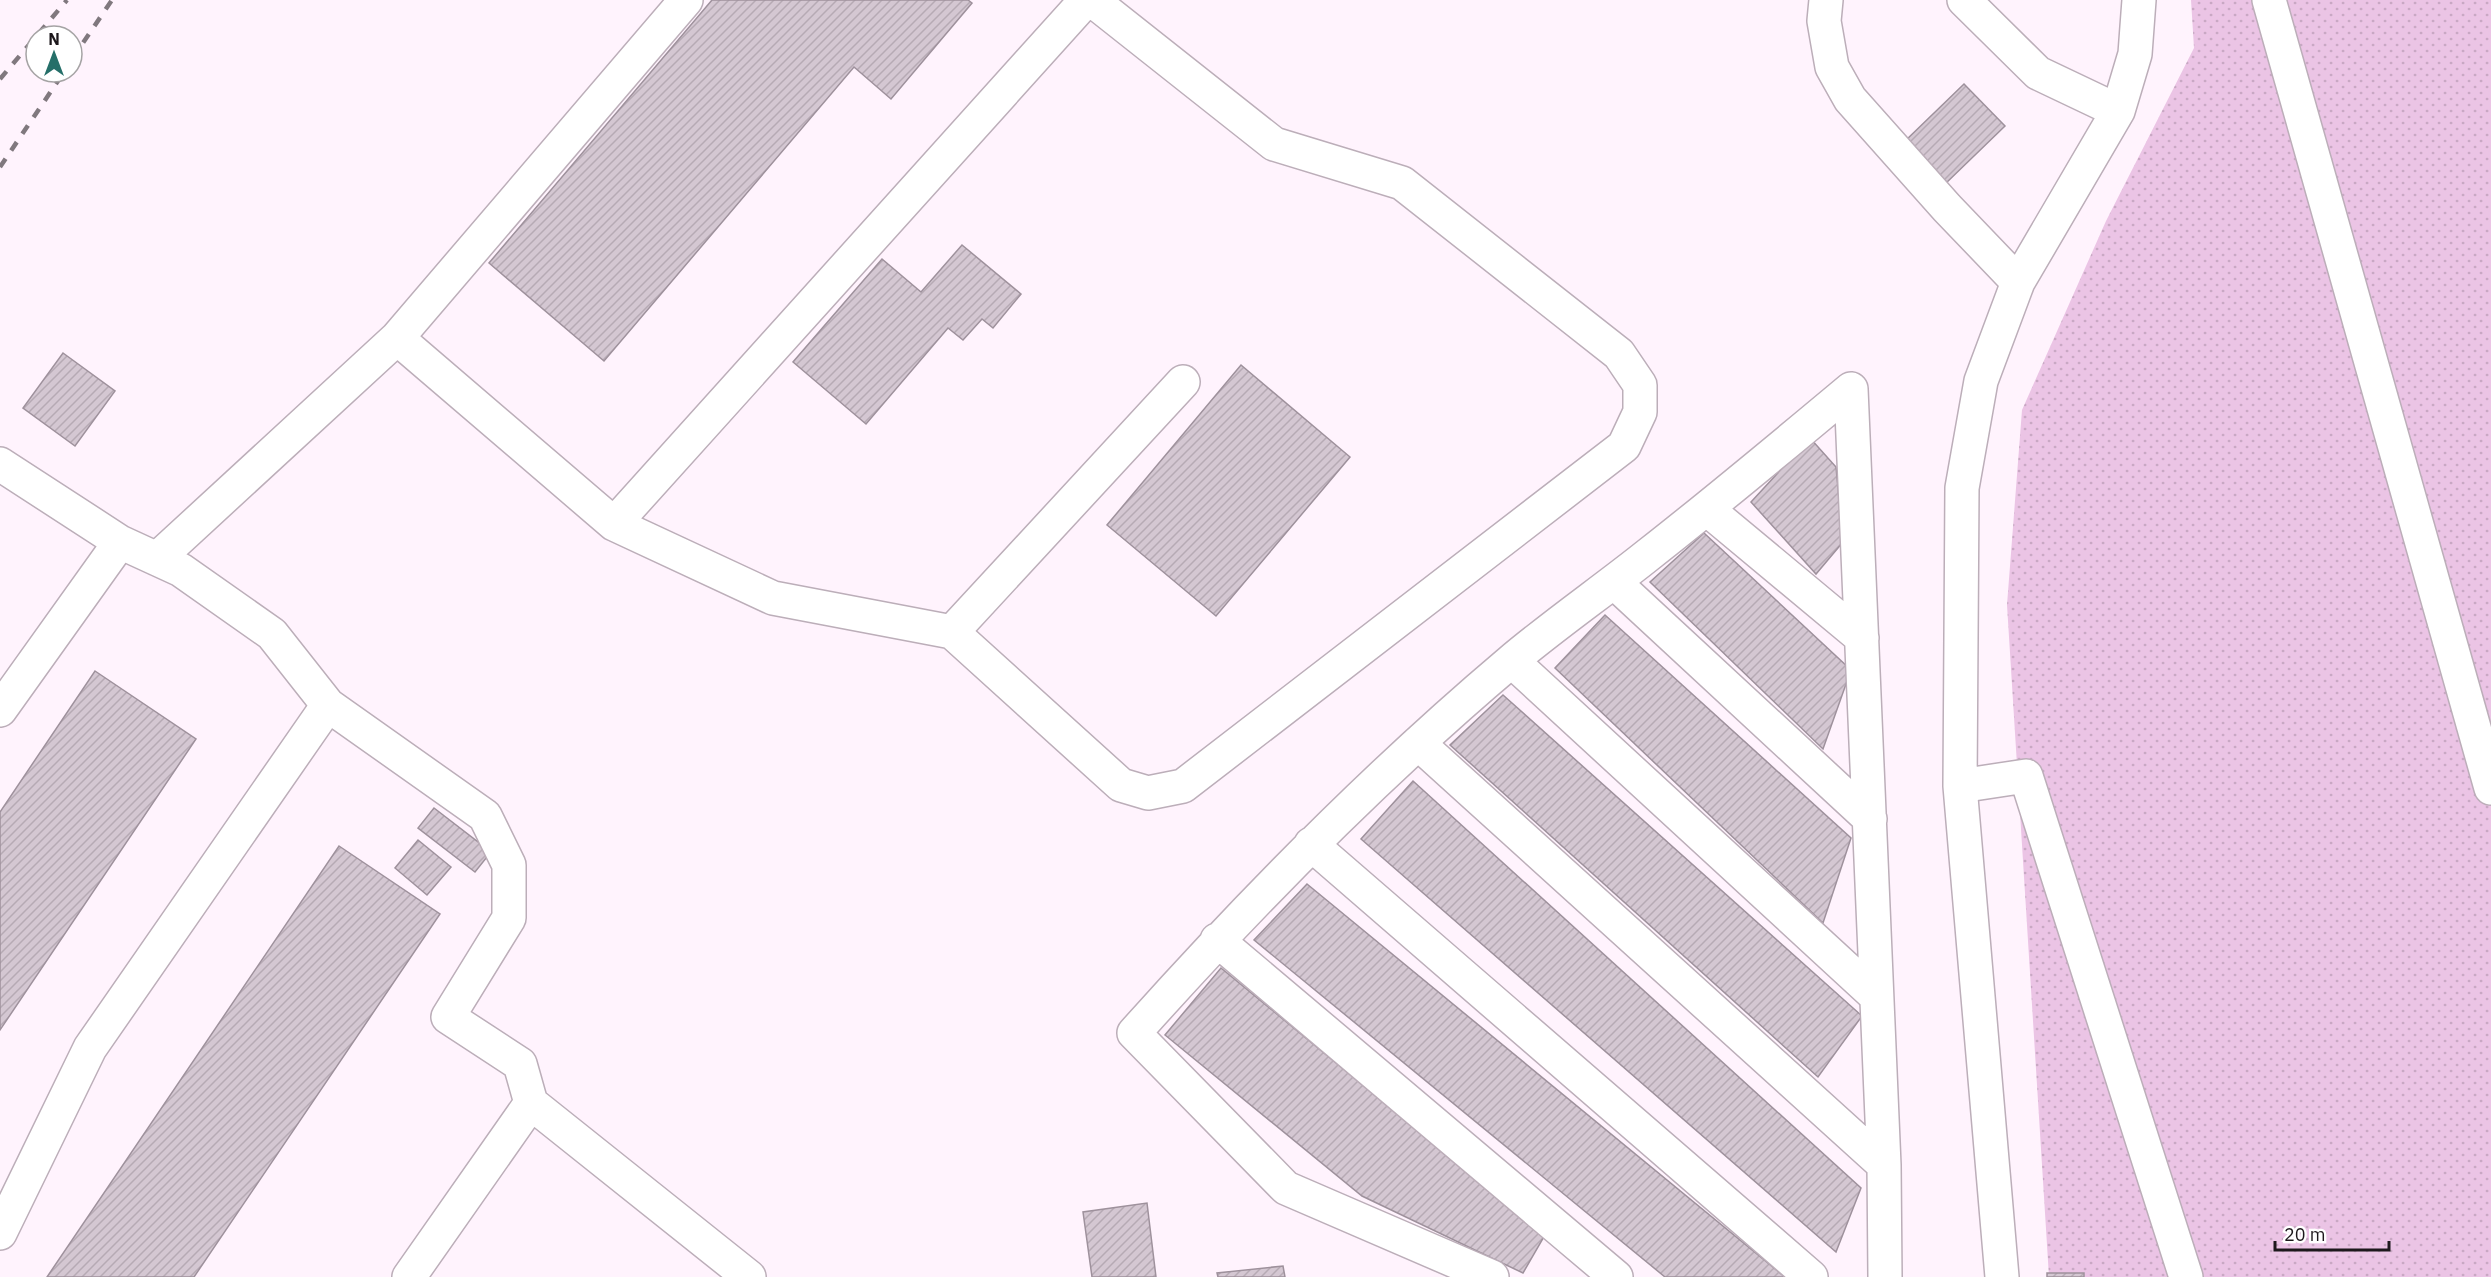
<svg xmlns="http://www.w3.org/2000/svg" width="2491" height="1277" viewBox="0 0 2491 1277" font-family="'IBM Plex Sans',sans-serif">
<defs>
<pattern id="grass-dots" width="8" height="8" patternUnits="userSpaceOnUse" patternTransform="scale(1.5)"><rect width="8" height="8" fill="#ebc4e5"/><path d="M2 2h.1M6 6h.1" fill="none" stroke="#c9a8c4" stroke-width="1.8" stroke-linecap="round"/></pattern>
<pattern id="building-hatch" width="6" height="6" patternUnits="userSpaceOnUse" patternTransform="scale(1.5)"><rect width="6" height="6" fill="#d4c7d2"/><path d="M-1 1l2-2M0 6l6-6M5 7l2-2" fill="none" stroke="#b6aab4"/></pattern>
</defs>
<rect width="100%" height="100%" fill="#fff3fd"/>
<path fill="url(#grass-dots)" d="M 2191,0 L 2491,0 L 2491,1277 L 2049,1277 L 2007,605 L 2022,410 L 2106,221 L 2194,48 Z"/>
<path fill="url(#building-hatch)" stroke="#9e919c" stroke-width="1.5" d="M 712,0 L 968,0 L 972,3 L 891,99 L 854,67 L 604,361 L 489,263 Z
M 1964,84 L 2005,126 L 1944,185 L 1903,143 Z
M 962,245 L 1021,294 L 993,328 L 982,319 L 963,340 L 948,328 L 866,424 L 793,362 L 882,259 L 921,292 Z
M 63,353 L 115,391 L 75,446 L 23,408 Z
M 1241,365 L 1350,457 L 1216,616 L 1107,525 Z
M 1810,438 L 1836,467 L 1843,542 L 1816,574 L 1751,502 Z
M 1704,533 L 1851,670 L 1823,749 L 1650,582 Z
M 1605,615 L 1851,838 L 1823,923 L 1555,668 Z
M 95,671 L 196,739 L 0,1030 L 0,812 Z
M 1503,695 L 1862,1016 L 1818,1077 L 1450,745 Z
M 1413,781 L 1861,1188 L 1836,1252 L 1361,839 Z
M 434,808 L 491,852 L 475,872 L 418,828 Z
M 418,840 L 451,867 L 427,895 L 395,868 Z
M 339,846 L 440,914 L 194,1277 L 47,1277 Z
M 1307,884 L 1785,1277 L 1665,1277 L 1254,940 Z
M 1221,968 L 1545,1235 L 1523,1273 L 1362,1196 L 1165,1035 Z
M 1147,1203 L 1156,1277 L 1092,1277 L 1083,1212 Z
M 1283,1266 L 1285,1277 L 1218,1277 L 1217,1273 Z
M 2047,1273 L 2084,1273 L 2084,1277 L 2047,1277 Z"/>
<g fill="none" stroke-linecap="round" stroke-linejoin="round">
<defs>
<path id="minor" d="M 1826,0 L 1824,21 L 1832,67 L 1850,99 L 1947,208 L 2018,282
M 1964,0 L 2038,73 L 2118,111
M 2269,0 L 2491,788
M 397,338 L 686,0
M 0,464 L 120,542 L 181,570 L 272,634 L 328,705
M 1707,509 L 1862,638
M 614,524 L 1086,0
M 157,559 L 397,338 L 614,524 L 773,598 L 952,632 L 1121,785 L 1148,793 L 1183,786 L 1624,446 L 1640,412 L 1640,385 L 1619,354 L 1402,183 L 1274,144 L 1092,0
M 1614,582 L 1870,819
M 952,632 L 1183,382
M 1512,661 L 1876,996
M 0,710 L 120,542
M 1418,743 L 1884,1165
M 1960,786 L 2026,776 L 2186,1277
M 1311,844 L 1811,1277
M 1217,940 L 1616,1277
M 0,1233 L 90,1048 L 328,705 L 485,816 L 509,865 L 509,918 L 448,1017 L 520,1064 L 531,1103 L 749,1277
M 409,1277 L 531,1103
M 1492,1277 L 1286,1188 L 1134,1033 C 1252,901 1375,776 1510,662 C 1555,624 1603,591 1648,555 C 1717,501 1784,445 1851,389 L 1884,1165 L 1885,1277
M 2002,1277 L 1960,786 L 1962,488 L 1981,381 L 2018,282 L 2118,111 L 2135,54 L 2139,0"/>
</defs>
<use href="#minor" stroke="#bcaeb9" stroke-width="36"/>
<use href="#minor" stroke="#fff" stroke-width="33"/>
<path stroke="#80787e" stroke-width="4.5" stroke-dasharray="10 10" stroke-linecap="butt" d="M 72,59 L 112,0
M 0,79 L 67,0
M 0,167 L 64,72"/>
</g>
<g transform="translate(54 54)"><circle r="28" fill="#ffffff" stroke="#a5a3a4" stroke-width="1.5"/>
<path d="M0-4.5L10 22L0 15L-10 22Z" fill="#256f69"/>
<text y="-9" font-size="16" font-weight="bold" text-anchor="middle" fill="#1d181c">N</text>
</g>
<path d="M2275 1241v9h114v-9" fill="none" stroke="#1d181c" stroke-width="3"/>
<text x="2284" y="1241" font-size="18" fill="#1d181c" stroke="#ffffff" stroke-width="4.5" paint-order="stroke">20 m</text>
</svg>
